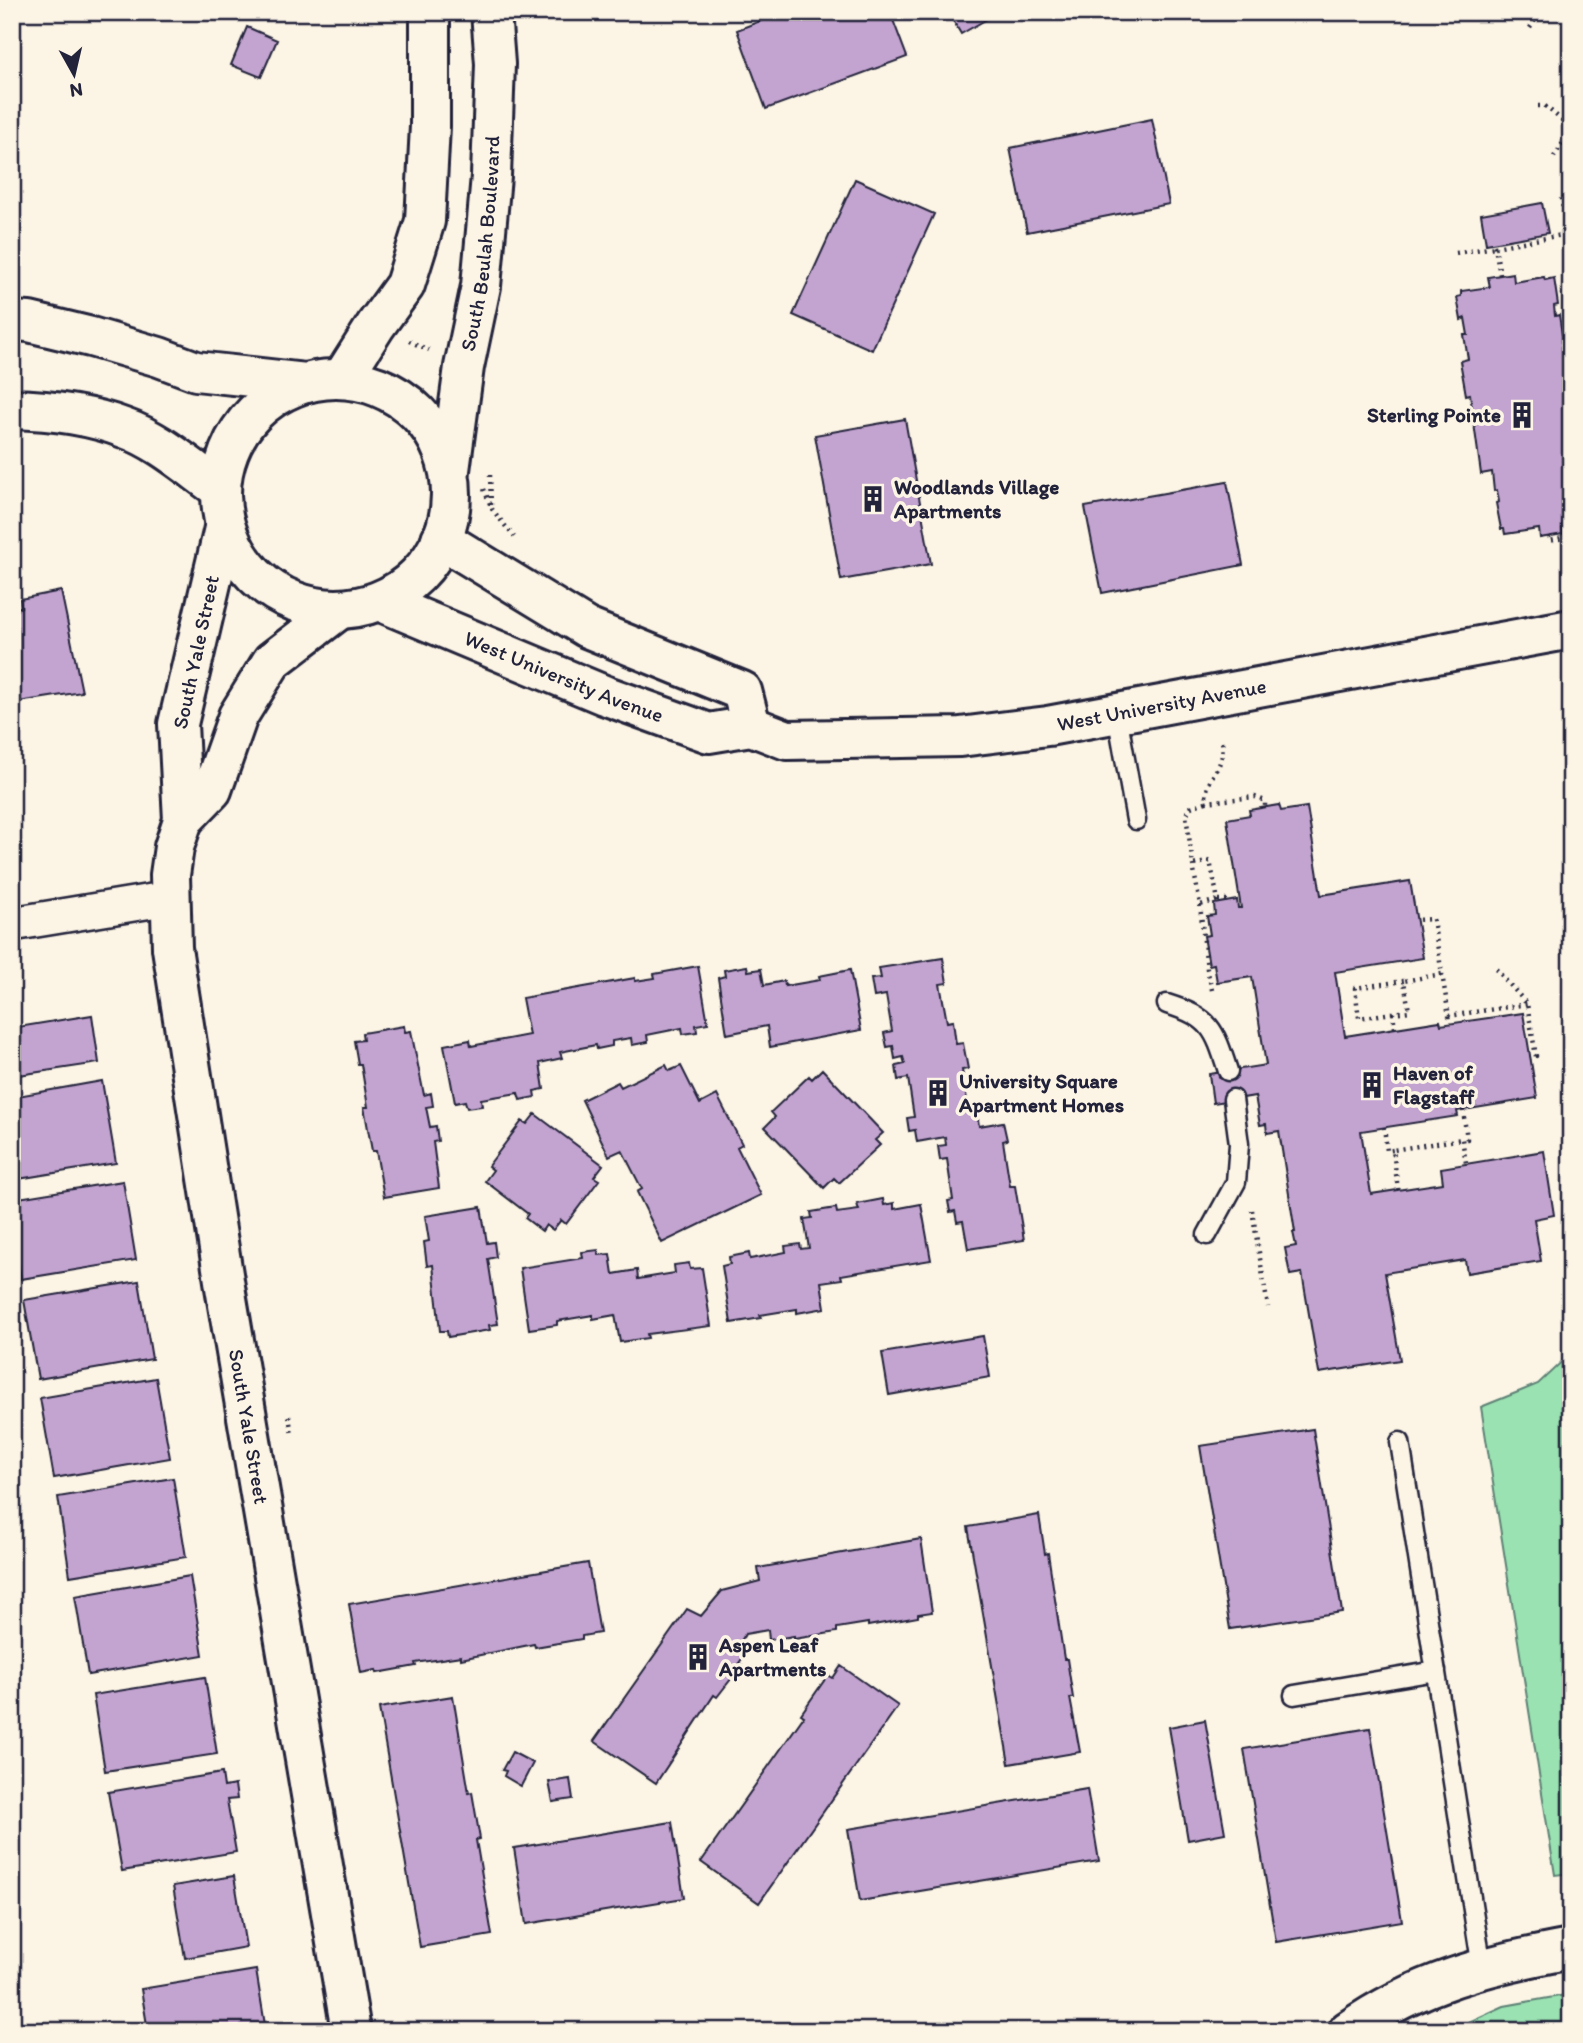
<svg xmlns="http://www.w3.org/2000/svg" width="1583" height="2043" viewBox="0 0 1583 2043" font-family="Itim,sans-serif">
<rect width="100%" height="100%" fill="#fcf5e5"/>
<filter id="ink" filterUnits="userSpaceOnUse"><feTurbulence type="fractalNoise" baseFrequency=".0143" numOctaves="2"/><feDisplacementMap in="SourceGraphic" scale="14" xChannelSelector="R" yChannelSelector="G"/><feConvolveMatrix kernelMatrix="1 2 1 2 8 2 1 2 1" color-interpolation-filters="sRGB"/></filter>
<g filter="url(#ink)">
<path fill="#9ae2b1" stroke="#5e8276" stroke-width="2" d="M 1571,1353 L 1571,1873 L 1555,1875 L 1481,1407 L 1538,1384 Z
M 1571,1994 L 1571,2031 L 1449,2031 L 1504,2006 Z"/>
<path fill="#c3a4d0" stroke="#22223b" stroke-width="2" d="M 783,12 L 890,12 L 907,57 L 766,109 L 737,30 Z
M 948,12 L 999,12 L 961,34 Z
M 247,27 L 277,40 L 261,77 L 231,65 Z
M 1152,119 L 1169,204 L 1027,232 L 1010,148 Z
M 855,179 L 934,214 L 872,350 L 793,315 Z
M 1542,203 L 1548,233 L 1486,244 L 1481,214 Z
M 1571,212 L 1571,238 L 1566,213 Z
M 1513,273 L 1514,282 L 1544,277 L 1545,280 L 1554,278 L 1558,305 L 1554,306 L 1555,316 L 1559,315 L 1562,334 L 1571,333 L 1571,523 L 1562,525 L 1563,534 L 1540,538 L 1539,529 L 1505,534 L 1504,529 L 1501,529 L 1496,503 L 1499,502 L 1497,490 L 1494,491 L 1492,472 L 1481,474 L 1470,394 L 1466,395 L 1460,361 L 1468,359 L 1464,335 L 1468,335 L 1465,318 L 1461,320 L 1457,297 L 1461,296 L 1461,291 L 1490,287 L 1488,277 Z
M 905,419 L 931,564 L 841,580 L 815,435 Z
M 1227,482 L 1243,565 L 1102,593 L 1085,507 Z
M 61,591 L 82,692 L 12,703 L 12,608 L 21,607 L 20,599 Z
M 1571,721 L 1571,761 L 1564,722 Z
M 1279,805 L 1281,811 L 1307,807 L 1321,895 L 1410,881 L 1423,958 L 1335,972 L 1345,1036 L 1440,1021 L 1441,1025 L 1523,1013 L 1537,1098 L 1457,1111 L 1458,1116 L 1361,1131 L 1371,1194 L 1443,1183 L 1441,1168 L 1544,1151 L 1554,1215 L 1534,1219 L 1541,1261 L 1467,1273 L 1465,1260 L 1385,1273 L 1400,1360 L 1319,1373 L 1302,1273 L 1290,1275 L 1285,1248 L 1296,1246 L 1293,1232 L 1295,1232 L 1279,1131 L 1267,1133 L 1266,1124 L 1260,1125 L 1255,1096 L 1213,1103 L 1209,1074 L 1266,1065 L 1252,977 L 1217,982 L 1214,964 L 1209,965 L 1204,936 L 1210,935 L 1207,916 L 1215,915 L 1214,904 L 1237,900 L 1238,908 L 1241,908 L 1227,819 L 1250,815 L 1249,810 Z
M 943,958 L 947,983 L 940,984 L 947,1022 L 953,1021 L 956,1044 L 963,1043 L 968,1069 L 962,1070 L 968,1107 L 976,1106 L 979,1126 L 1003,1122 L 1007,1140 L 1003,1141 L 1010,1186 L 1015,1186 L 1024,1240 L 968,1249 L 963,1221 L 957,1222 L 955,1211 L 950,1212 L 948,1201 L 953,1200 L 947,1159 L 940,1160 L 938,1146 L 946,1145 L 945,1137 L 917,1142 L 915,1130 L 909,1131 L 907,1118 L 914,1117 L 908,1078 L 898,1080 L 896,1066 L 905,1064 L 903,1057 L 895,1059 L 893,1046 L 887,1047 L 884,1033 L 892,1031 L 886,995 L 874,997 L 871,979 L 881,978 L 879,968 Z
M 698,966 L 708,1023 L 696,1025 L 697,1032 L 683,1034 L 682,1028 L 647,1035 L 648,1042 L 632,1045 L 631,1038 L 612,1041 L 612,1046 L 597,1049 L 596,1045 L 560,1052 L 562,1058 L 540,1063 L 544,1089 L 534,1091 L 535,1097 L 520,1100 L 518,1093 L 481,1099 L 482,1106 L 467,1108 L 465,1101 L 455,1103 L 444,1045 L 470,1040 L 471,1046 L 529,1035 L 522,998 L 635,978 L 635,981 L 655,978 L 654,974 Z
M 747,966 L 748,971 L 761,969 L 764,985 L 784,981 L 785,986 L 820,980 L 819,976 L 850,970 L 861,1030 L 770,1047 L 767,1026 L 727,1034 L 718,978 L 725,976 L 724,970 Z
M 92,1015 L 99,1063 L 12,1076 L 12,1028 Z
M 404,1026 L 405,1032 L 411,1031 L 424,1095 L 431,1093 L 433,1106 L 426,1107 L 430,1127 L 436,1126 L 438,1141 L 433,1142 L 439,1188 L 384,1197 L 376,1151 L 372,1151 L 364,1107 L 368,1107 L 361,1064 L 358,1064 L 354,1041 L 363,1040 L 362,1033 Z
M 666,1065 L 669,1071 L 681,1066 L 700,1104 L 717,1095 L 742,1144 L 737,1147 L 761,1195 L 662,1243 L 637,1192 L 642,1189 L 622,1150 L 609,1156 L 582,1100 L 618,1082 L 621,1087 Z
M 822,1069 L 883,1133 L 875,1140 L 880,1145 L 839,1183 L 834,1178 L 824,1188 L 765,1127 L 775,1117 L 771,1112 L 809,1076 L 812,1079 Z
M 102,1081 L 116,1163 L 12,1180 L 12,1097 Z
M 535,1114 L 603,1165 L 594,1177 L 599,1180 L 566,1224 L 561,1220 L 553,1230 L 546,1225 L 542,1231 L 525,1218 L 528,1214 L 485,1181 L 493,1170 L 488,1166 L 522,1121 L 527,1124 Z
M 123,1181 L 136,1260 L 21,1279 L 12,1225 L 12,1199 Z
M 883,1199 L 884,1205 L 894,1203 L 894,1209 L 921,1204 L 931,1260 L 841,1275 L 842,1279 L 821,1282 L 825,1308 L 797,1313 L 797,1309 L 760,1315 L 761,1318 L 731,1323 L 722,1266 L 730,1264 L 729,1257 L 749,1253 L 750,1259 L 786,1252 L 785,1246 L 800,1244 L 801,1249 L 809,1248 L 804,1219 L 812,1218 L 811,1212 L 836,1208 L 837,1213 L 859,1210 L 857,1204 Z
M 481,1207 L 487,1243 L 494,1242 L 496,1257 L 488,1259 L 498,1324 L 489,1325 L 490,1330 L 448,1337 L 447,1331 L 440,1331 L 433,1265 L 427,1266 L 424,1242 L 429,1241 L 425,1216 Z
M 598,1250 L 599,1255 L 610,1254 L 613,1274 L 637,1270 L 638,1279 L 675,1273 L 674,1265 L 689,1263 L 690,1269 L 702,1268 L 711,1326 L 647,1334 L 648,1338 L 620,1342 L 615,1315 L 593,1319 L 593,1315 L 557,1321 L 557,1325 L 529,1329 L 520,1268 L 583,1258 L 582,1252 Z
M 139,1281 L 152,1359 L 38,1379 L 24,1300 Z
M 983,1336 L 990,1377 L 889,1395 L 882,1353 Z
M 156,1378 L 170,1458 L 54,1478 L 40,1398 Z
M 1313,1429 L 1342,1612 L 1230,1629 L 1200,1446 Z
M 173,1478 L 186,1557 L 70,1576 L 58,1497 Z
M 1039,1515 L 1045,1554 L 1048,1553 L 1064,1659 L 1067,1659 L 1073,1698 L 1070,1698 L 1080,1752 L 1009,1764 L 968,1527 Z
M 921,1539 L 932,1612 L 918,1614 L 918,1617 L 868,1626 L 868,1623 L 837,1628 L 837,1632 L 794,1639 L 794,1636 L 769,1640 L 768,1630 L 745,1634 L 739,1645 L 747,1652 L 739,1663 L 742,1665 L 717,1697 L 714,1695 L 656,1783 L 594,1741 L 687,1609 L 701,1616 L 722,1591 L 760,1581 L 758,1568 Z
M 588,1563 L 600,1633 L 582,1636 L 582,1639 L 535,1647 L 534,1644 L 461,1659 L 461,1656 L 415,1663 L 416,1666 L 377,1673 L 376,1670 L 361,1673 L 349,1604 Z
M 190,1576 L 203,1655 L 88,1675 L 75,1596 Z
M 841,1666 L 898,1706 L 759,1903 L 701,1862 L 804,1716 L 801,1714 L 828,1675 L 833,1678 Z
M 205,1677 L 217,1754 L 105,1771 L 93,1695 Z
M 453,1696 L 469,1793 L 472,1792 L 480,1839 L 476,1840 L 492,1935 L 420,1947 L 379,1708 Z
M 1205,1720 L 1225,1833 L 1188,1840 L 1169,1727 Z
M 1370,1728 L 1402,1921 L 1276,1942 L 1244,1749 Z
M 512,1752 L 533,1763 L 521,1786 L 504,1776 L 506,1771 L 502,1770 Z
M 222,1773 L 224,1787 L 235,1785 L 237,1799 L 227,1800 L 236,1852 L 122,1871 L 108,1792 Z
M 570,1779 L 573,1799 L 553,1802 L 549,1782 Z
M 1087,1789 L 1099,1861 L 860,1901 L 848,1829 Z
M 672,1822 L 684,1898 L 526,1924 L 514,1848 Z
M 234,1876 L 246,1947 L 185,1958 L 173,1886 Z
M 256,1970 L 266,2031 L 148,2031 L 141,1989 Z"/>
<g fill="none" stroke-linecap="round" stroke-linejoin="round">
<defs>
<path id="service" d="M 1117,714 L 1136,820
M 1167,1004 C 1211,1018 1214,1028 1228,1071
M 1207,1235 L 1236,1182 L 1239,1144 L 1233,1099
M 1400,1442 L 1482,1968
M 1294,1695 L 1436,1671"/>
<path id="minor" d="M 12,924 L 170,898"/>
<g id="tertiary">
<path d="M 12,321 L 29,322 L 91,337 L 159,357 L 196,371 L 306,383"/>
<path d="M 343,377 L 376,325 L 405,285 L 425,221 L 430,126 L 430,12"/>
<circle cx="336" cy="494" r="115"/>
<path d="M 12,409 C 48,410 90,415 124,428 C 159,440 190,468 220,489"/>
<path id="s1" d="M 450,470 L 464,367 L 481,286 L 491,176 L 495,64 L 491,12"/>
<path id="s2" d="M 224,528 L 178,724 L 183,820 L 174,847 L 170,875 L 172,948 L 225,1287 L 351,2031"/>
<path d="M 441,539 L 587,628 L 742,691 L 751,726"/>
<path id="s3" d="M 379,601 L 604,695 L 709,733 L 751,726 L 787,740 L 960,737 L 1048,726 L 1571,629"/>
<path d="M 183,820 L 212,790 L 238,716 L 272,661 L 340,609"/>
<path d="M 1348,2031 C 1417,1982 1489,1964 1571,1949"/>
</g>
</defs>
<use href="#service" stroke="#22223b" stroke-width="23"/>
<use href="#minor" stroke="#22223b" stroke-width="38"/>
<use href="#tertiary" stroke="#22223b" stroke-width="44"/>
<path stroke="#22223b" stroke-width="4.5" stroke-dasharray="2 5" stroke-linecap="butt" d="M 1530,28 L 1540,12
M 1538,106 L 1545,106 L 1571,128
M 1554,157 L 1571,130
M 1561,198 L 1571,250
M 1456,253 L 1495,247
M 1500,275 L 1495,247 L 1568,234
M 409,341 L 429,350
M 490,475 L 491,505
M 484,489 L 492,509 L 514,537
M 1549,536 L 1550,541 L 1571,536
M 1222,742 C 1226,770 1205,774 1206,802 L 1255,797 L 1265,801 L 1265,808
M 1206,802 L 1191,807 L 1186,815 L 1193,865 L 1210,861 L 1218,900 L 1229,900 L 1229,902
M 1193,865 L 1200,905 L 1218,900
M 1200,905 L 1207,969 L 1213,994
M 1496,969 L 1527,1004 L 1536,1056 L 1530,1058
M 1442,974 L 1449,1016 L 1527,1004
M 1393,1013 L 1359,1018 L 1355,988 L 1404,981
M 1395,1028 L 1393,1013 L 1409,1011 L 1404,981 L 1442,974 L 1433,919 L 1416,920
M 1463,1110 L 1467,1139 L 1462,1139 L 1466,1163
M 1384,1127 L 1387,1151 L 1393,1150
M 1398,1190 L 1393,1150 L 1462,1139
M 1252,1210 L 1268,1307
M 289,1416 L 292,1435"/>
<use href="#service" stroke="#fcf5e5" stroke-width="18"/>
<use href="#minor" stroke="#fcf5e5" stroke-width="33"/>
<use href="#tertiary" stroke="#fcf5e5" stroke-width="38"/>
</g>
</g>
<defs>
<symbol id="building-bare" viewBox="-9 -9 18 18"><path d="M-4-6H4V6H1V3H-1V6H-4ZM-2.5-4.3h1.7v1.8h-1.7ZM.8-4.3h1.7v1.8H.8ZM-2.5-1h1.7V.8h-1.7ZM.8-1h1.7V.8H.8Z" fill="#22223b" stroke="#fcf5e5" stroke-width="2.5" paint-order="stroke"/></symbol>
</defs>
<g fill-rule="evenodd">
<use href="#building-bare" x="1503" y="396" width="38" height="38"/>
<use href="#building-bare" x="854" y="480" width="38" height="38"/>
<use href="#building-bare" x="1353" y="1066" width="38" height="38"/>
<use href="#building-bare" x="919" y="1074" width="38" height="38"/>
<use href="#building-bare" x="679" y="1638" width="38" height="38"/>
</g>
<g text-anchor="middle" stroke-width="7" stroke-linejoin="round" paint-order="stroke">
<g font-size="21" fill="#22223b" stroke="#fcf5e5">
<text dy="7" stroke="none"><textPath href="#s1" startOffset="229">South Beulah Boulevard</textPath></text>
<text transform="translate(196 652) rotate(-78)" y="7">South Yale Street</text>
<text dy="7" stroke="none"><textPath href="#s3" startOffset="200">West University Avenue</textPath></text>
<text dy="7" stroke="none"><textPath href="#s3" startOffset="814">West University Avenue</textPath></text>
<text dy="7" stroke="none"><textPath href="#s2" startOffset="912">South Yale Street</textPath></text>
</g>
<g font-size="21" font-weight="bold" fill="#22223b" stroke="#fcf5e5" text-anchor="start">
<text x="1501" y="422" text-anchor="end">Sterling Pointe</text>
<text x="894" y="494">Woodlands Village<tspan x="894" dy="24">Apartments</tspan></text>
<text x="1393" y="1080">Haven of<tspan x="1393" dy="24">Flagstaff</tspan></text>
<text x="959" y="1088">University Square<tspan x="959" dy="24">Apartment Homes</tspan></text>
<text x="719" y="1652">Aspen Leaf<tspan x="719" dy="24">Apartments</tspan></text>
</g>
</g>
<rect width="1583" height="2043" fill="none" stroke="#fcf5e5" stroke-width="42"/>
<rect x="21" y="21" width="1541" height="2001" fill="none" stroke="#22223b" stroke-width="2.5" filter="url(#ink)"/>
<g transform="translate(74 74) rotate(172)" stroke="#fcf5e5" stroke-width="5" paint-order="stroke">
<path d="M0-5L12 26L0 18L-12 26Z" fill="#22223b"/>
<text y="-10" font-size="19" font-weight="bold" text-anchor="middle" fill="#22223b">N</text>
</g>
</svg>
